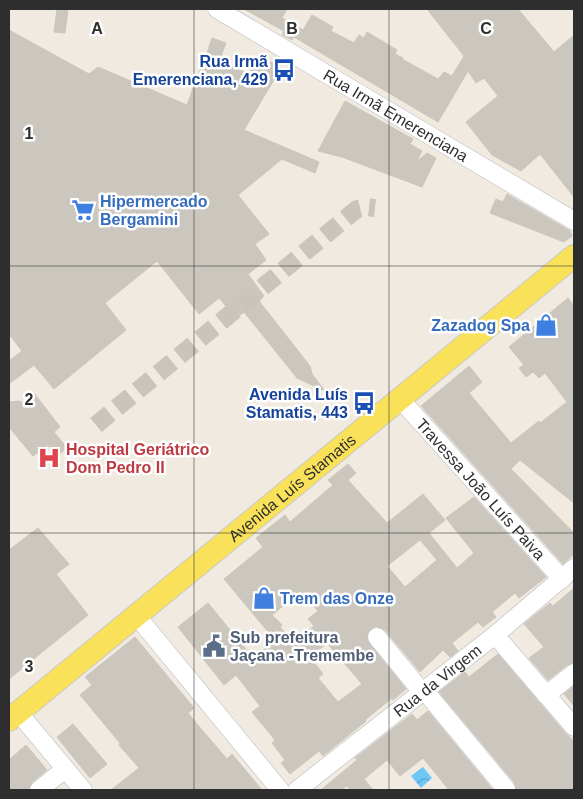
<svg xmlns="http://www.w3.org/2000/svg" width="583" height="799" viewBox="0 0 583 799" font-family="Arial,sans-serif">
<defs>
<pattern id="water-waves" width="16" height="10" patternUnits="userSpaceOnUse" patternTransform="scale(1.25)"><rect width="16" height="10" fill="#6dc8f7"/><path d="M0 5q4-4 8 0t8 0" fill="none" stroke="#5aa3c8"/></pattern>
</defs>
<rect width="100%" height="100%" fill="#f0eae0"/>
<path fill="url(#water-waves)" d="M 423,767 L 432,778 L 421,788 L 411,776 Z"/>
<path fill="#cbc7bf" stroke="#ccc6b9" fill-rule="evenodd" d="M 57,9 L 68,9 L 65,33 L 54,32 Z
M 244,9 L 287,9 L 282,18 L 303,30 L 312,15 L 333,27 L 331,31 L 354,43 L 359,35 L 364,38 L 367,32 L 397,50 L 395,54 L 403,58 L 402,59 L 438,79 L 444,72 L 452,76 L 464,56 L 427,9 L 518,9 L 554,52 L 574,35 L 574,197 L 540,154 L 521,171 L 492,155 L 466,122 L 498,96 L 484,78 L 476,83 L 468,71 L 438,122 L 294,37 L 292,40 L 282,35 L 284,31 Z
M 9,30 L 89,74 L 98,67 L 187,105 L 206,53 L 207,53 L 212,38 L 226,43 L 219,61 L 249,74 L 257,58 L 269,65 L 271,62 L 281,68 L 244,130 L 319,162 L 315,173 L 282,159 L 238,195 L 269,234 L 255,244 L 266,260 L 248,274 L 264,296 L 259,301 L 310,366 L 312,374 L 325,391 L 297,378 L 244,312 L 236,318 L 219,298 L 199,314 L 157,261 L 105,303 L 126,330 L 54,389 L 34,365 L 9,384 L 9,361 L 22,351 L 9,334 Z
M 345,101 L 413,139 L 410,144 L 422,151 L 416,162 L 427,153 L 436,158 L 422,187 L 342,157 L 318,151 Z
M 507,194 L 570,231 L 572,236 L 564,242 L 490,213 L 496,199 L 503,202 Z
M 568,298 L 574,306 L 574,503 L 520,460 L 511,469 L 574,533 L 574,554 L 563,564 L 421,406 L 469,366 L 482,382 L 469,393 L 511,443 L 539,421 L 540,423 L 567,402 L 545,373 L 539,378 L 533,372 L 526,377 L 519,368 L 524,365 L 509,347 Z
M 34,393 L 60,427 L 54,432 L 67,448 L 57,456 L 48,445 L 33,456 L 9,427 L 9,402 L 20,401 L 22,403 Z
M 348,464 L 356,473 L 348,480 L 387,523 L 423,494 L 445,520 L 429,533 L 457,568 L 474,553 L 446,518 L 474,497 L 546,577 L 519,598 L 515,593 L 492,612 L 496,617 L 483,627 L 478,622 L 452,643 L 458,651 L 450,657 L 443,650 L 420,672 L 385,630 L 376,626 L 371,629 L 367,634 L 369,643 L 406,689 L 393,700 L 392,698 L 365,720 L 366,721 L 323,756 L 319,751 L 290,774 L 281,763 L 285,760 L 272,743 L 275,740 L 252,712 L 260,706 L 236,675 L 224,685 L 178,627 L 208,603 L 253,658 L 272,643 L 266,636 L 269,633 L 224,579 L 263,547 L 256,538 L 285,515 L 290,522 L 333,485 L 328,480 ZM 420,540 L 437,560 L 405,587 L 387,566 ZM 301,591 L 318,611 L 308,619 L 314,626 L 294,643 L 280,627 L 282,625 L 272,615 ZM 327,643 L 362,684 L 338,702 L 318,678 L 323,674 L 310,657 Z
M 38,528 L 69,564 L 56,574 L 88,615 L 9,679 L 9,550 Z
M 574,588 L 574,663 L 567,665 L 548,680 L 529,658 L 544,647 L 524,624 L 550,603 L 553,606 Z
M 135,637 L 194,708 L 188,713 L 203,731 L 227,759 L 232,754 L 262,790 L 111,790 L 139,768 L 119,745 L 120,743 L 80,695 L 92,685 L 85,677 Z
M 498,654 L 566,734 L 574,741 L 574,790 L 516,790 L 514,782 L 439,692 L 465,672 L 469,677 Z
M 574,686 L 574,706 L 564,694 Z
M 428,711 L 493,790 L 449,790 L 423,758 L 400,776 L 387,760 L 364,779 L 373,790 L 350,790 L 347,786 L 341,790 L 321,790 L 357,760 L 355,758 L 412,714 L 417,720 Z
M 73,724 L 107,764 L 90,778 L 57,737 Z
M 26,745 L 47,770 L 32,782 L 29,790 L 9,790 L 9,760 Z"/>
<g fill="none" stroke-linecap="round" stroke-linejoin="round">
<path stroke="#c9c4bc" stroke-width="18" stroke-dasharray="18 9" stroke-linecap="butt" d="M 96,425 L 357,209 L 366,207 L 375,208"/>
<defs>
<g id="minor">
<path id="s1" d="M 217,9 L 574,221"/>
<path id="s2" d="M 400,399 L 562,579"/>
<path d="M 136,615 L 280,790"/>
<path d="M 495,635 L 574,727"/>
<path d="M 377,637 L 422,692"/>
<path d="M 424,690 L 506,789"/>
<path d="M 546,695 L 574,673"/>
<path d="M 18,712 L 83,790"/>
<path d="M 39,790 L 65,769"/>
<path id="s3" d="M 297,790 L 495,635 L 574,568"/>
</g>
<g id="major">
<path id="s4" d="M 9,720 L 574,256"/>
</g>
</defs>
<use href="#minor" stroke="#b4b5c2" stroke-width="19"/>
<use href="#major" stroke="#c9c9c9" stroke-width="24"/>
<use href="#minor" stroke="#fff" stroke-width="18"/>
<use href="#major" stroke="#fae15a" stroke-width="22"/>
</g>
<path fill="none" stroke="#2e2e2e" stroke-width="1" stroke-opacity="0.55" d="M 194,9 L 194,790M 389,9 L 389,790M 9,266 L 574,266M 9,533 L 574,533"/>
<defs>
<symbol id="bus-bare" viewBox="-9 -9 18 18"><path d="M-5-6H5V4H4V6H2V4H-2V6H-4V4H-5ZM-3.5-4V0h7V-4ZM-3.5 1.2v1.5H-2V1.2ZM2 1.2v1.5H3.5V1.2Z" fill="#1a4fb4" stroke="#fff" stroke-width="2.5" paint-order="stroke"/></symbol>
<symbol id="supermarket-bare" viewBox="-9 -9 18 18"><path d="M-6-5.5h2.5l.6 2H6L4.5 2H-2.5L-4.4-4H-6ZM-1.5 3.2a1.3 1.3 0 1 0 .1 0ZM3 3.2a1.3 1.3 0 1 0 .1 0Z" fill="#3f7fe0" stroke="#fff" stroke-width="2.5" paint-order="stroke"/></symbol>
<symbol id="shop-bare" viewBox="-9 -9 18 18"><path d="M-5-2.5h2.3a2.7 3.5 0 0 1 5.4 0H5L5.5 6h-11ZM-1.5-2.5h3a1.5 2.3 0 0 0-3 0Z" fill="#3f7fe0" stroke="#fff" stroke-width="2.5" paint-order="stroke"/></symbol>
<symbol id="hospital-bare" viewBox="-9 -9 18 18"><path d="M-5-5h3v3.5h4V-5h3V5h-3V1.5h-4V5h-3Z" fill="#e0444e" stroke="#fff" stroke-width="2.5" paint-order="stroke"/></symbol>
<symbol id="civic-bare" viewBox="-9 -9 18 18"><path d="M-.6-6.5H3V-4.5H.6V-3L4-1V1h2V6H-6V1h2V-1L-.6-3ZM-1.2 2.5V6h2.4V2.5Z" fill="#5c6f8a" stroke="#fff" stroke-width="2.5" paint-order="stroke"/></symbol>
</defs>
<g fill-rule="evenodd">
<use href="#bus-bare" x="268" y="54" width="32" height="32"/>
<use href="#supermarket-bare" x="67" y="194" width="32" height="32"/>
<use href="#shop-bare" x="530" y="309" width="32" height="32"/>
<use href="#bus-bare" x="348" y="387" width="32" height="32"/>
<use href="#hospital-bare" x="33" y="442" width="32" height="32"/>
<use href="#shop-bare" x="248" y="582" width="32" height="32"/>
<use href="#civic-bare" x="198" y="630" width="32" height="32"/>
</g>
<g text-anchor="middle" stroke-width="5" stroke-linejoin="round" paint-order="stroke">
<g font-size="16" font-weight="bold" fill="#164399" stroke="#fff" text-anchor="end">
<text x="268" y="67">Rua Irmã<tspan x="268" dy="18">Emerenciana, 429</tspan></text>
<text x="348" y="400">Avenida Luís<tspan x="348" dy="18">Stamatis, 443</tspan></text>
</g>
<g font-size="16" fill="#2e2e2e" stroke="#fff">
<text dy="6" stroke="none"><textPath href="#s1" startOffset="208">Rua Irmã Emerenciana</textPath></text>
<text dy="6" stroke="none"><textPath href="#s4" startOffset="366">Avenida Luís Stamatis</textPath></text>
<text dy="6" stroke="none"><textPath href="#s2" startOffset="121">Travessa João Luís Paiva</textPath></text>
<text dy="6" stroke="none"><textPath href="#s3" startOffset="178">Rua da Virgem</textPath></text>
</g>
<g font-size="16" font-weight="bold" fill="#366cbe" stroke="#fff" text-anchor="start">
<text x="100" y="207">Hipermercado<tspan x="100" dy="18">Bergamini</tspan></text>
<text x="530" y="331" text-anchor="end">Zazadog Spa</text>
<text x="280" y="604">Trem das Onze</text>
</g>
<g font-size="16" font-weight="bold" fill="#be3a42" stroke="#fff" text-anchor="start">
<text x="66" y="455">Hospital Geriátrico<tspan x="66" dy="18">Dom Pedro II</tspan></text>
</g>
<g font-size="16" font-weight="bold" fill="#4e5e75" stroke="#fff" text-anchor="start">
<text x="230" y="643">Sub prefeitura<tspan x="230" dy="18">Jaçana -Tremembe</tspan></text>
</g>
</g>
<g font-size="16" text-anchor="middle" font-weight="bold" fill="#2e2e2e" stroke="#fff" stroke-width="5" stroke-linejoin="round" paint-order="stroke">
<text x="97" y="34">A</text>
<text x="292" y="34">B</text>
<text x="486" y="34">C</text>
<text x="29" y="139">1</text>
<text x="29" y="405">2</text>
<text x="29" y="672">3</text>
</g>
<rect width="583" height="799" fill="none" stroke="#2e2e2e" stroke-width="20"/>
</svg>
